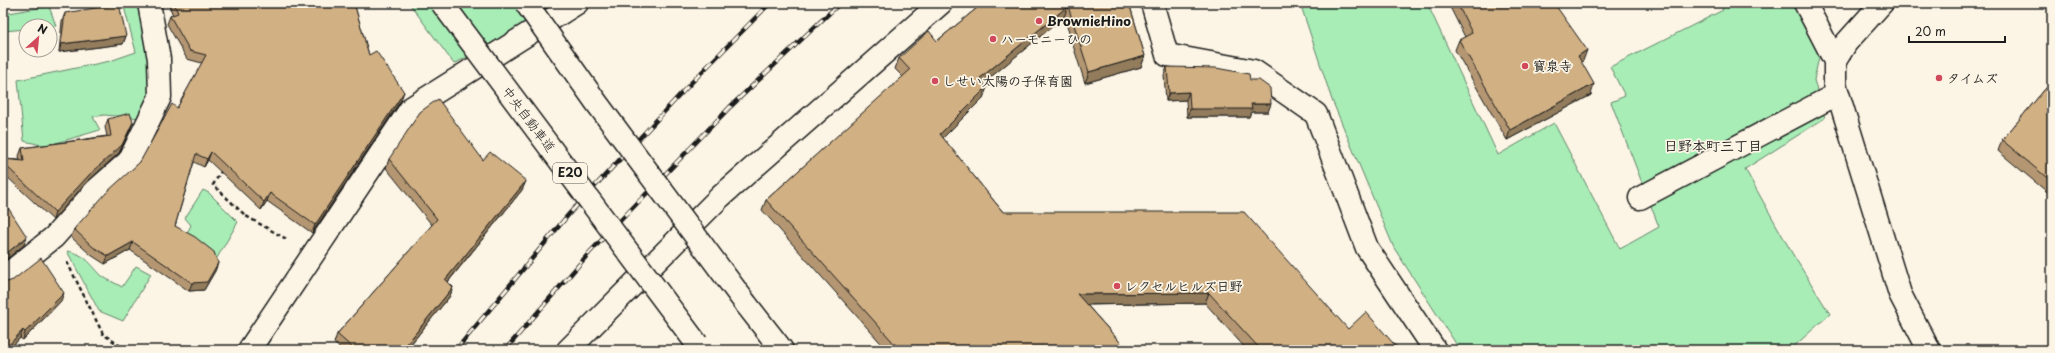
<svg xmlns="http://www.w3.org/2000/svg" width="2055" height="353" viewBox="0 0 2055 353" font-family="'Playpen Sans','Klee One',sans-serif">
<rect width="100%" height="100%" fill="#fcf5e5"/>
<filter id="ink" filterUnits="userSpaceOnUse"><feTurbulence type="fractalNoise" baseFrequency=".025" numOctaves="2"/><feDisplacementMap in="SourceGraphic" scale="8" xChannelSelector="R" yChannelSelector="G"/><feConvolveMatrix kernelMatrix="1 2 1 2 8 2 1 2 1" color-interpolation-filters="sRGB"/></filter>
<g filter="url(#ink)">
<path fill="#a8ecb6" stroke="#628469" d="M 123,3 L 140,3 L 151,61 L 151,95 L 139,118 L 104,115 L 93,117 L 100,130 L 46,146 L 24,141 L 18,80 L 110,61 L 136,52 Z
M 409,3 L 542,3 L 549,12 L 454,64 Z
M 1300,3 L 1427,3 L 1498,155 L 1554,123 L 1620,249 L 1659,227 L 1611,102 L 1625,96 L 1610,67 L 1723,10 L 1719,3 L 1798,3 L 1821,48 L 1814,80 L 1825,118 L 1745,169 L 1792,253 L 1830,314 L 1790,350 L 1460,350 L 1394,248 L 1332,100 Z
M 49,6 L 56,26 L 26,26 L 26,29 L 4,31 L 3,14 Z
M 203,190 L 209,193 L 238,222 L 217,258 L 185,237 L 191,225 L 185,218 Z
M 67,251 C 87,255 89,263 102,276 C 107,280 116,283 122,287 L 136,266 L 151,274 L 123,321 L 99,311 Z"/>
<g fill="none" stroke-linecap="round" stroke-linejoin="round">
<defs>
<path id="minor" d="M 1152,3 L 1167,55 L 1254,71 L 1316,114 L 1367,248 L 1435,350
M 1805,3 L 1835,61
M 1882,3 L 1846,43 L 1835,61 L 1835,84 L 1900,294 L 1929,350
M 1640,198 L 1837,94
M 3,278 L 54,237 L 95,191 L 129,161 L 160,97 L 159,59 L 149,3
M 249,350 L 411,108 L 577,3
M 568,350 L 720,197 L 941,3"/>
<path id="highway" d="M 746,304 L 782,350"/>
</defs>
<use href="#minor" stroke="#1c1c1c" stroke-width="25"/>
<use href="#highway" stroke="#1c1c1c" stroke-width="25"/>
<path stroke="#1c1c1c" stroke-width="2.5" stroke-dasharray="4 3" stroke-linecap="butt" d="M 222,170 L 213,185 L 246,216 L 288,240
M 67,262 L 103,334 L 126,350"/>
<use href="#minor" stroke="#fcf5e5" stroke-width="22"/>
<use href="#highway" stroke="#fcf5e5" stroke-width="22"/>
<defs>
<path id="rail" d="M 456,350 L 569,214 L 691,83 L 770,3
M 505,350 L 590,252 L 730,107 L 840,3"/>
</defs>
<use href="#rail" stroke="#1c1c1c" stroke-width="4.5"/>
<use href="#rail" stroke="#fcf5e5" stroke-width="3" stroke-dasharray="9" stroke-linecap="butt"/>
<defs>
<path id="highway-bridge" d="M 442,3 L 697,344
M 526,3 L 596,102 L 746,304"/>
</defs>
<use href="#highway-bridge" stroke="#1c1c1c" stroke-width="25" stroke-linecap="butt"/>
<use href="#highway-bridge" stroke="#fcf5e5" stroke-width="22"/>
</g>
<path fill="#b49772" stroke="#1c1c1c" d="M 168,3 L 354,3 L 369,55 L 401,100 L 312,233 L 267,201 L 261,210 L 208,160 L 204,167 L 194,162 L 175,226 L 218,263 L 215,271 L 204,290 L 189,291 L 130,250 L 105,264 L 91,255 L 71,237 L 74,229 L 140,162 L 177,108 L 202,63 L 187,59 L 167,24 L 170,16 L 173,15 Z
M 983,3 L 1129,3 L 1145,56 L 1141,67 L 1085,83 L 1064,17 L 983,83 L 987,87 L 983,98 L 943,138 L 1003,212 L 1348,329 L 1399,350 L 1247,350 L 1205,303 L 1087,305 L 1127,350 L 887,350 L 762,210 L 766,200 L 903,77 L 895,69 L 899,58 L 937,41 Z
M 1448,3 L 1554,3 L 1583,61 L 1581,62 L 1591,95 L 1507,140 L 1455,50 L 1459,40 L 1465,37 Z
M 65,13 L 126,36 L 123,44 L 59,52 L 62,21 Z
M 1167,67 L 1250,80 L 1268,112 L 1251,112 L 1249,117 L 1187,117 L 1186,100 L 1166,101 L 1164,75 Z
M 2052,81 L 2052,196 L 1998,151 L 2002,140 Z
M 108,119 L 130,130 L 119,153 L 86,183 L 53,220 L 3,173 L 3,159 L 20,160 L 19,156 L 22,148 L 107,136 L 105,127 Z
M 389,159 L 483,160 L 526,181 L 522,190 L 448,282 L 453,287 L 450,296 L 406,350 L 342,350 L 334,343 L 337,334 L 432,225 L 386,168 Z
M 3,282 L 61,301 L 23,340 L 20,338 L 9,350 L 3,350 Z"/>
<path fill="#927b5c" stroke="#1c1c1c" d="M 1068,6 L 1064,17 L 975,90 L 979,79 Z
M 126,36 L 123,44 L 59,52 L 61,44 Z
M 1587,50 L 1583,61 L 1574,67 L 1578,56 Z
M 1145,56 L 1141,67 L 1085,83 L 1089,72 Z
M 1594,84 L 1591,95 L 1507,140 L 1510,130 Z
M 987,87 L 983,98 L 936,145 L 940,134 Z
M 404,92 L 401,100 L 312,233 L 315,225 Z
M 1189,92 L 1186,100 L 1166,101 L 1169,93 Z
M 1251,104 L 1271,104 L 1268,112 L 1251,112 L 1249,117 L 1187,117 L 1190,109 Z
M 133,122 L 130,130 L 119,153 L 86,183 L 53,220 L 55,212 Z
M 211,152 L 208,160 L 204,167 L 207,159 Z
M 526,181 L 522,190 L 442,289 L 445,280 Z
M 270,193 L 267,201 L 261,210 L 264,202 Z
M 27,237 L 24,245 L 3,262 L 3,256 Z
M 133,242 L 130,250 L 105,264 L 108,256 Z
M 218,263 L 215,271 L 204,290 L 189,291 L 192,283 Z
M 453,287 L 450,296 L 406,350 L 402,350 Z
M 64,293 L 61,301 L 23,340 L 25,332 Z
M 1209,293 L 1205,303 L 1073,305 L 1077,294 Z
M 23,330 L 20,338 L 9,350 L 4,350 Z"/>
<path fill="#d1b084" stroke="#1c1c1c" d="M 174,3 L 354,3 L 369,55 L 376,51 L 404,92 L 315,225 L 270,193 L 264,202 L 211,152 L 207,159 L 196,154 L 175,226 L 195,237 L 214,252 L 218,263 L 207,282 L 192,283 L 133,242 L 108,256 L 93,247 L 74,229 L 107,192 L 140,162 L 172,104 L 177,108 L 206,55 L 190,51 L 170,16 L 178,13 Z
M 983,3 L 1129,3 L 1145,56 L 1089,72 L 1068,6 L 979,79 L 987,87 L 940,134 L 1003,212 L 1244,212 L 1348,329 L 1366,312 L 1399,350 L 1261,350 L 1209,293 L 1077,294 L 1127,350 L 900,350 L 766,200 L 910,70 L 899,58 L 929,31 L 937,41 Z
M 1457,3 L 1554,3 L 1587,50 L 1578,56 L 1594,84 L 1510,130 L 1459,40 L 1472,33 Z
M 119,4 L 126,36 L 61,44 L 65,13 Z
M 1167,67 L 1216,68 L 1249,74 L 1250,80 L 1259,80 L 1270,88 L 1271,104 L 1251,104 L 1252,109 L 1190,109 L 1189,92 L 1169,93 Z
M 2052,81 L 2052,182 L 2002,140 Z
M 438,99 L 483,160 L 490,152 L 526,181 L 445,280 L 453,287 L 402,350 L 355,350 L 337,334 L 437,219 L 389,159 L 420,112 Z
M 130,113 L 133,122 L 122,145 L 89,175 L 55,212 L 3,163 L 3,159 L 24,161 L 22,148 L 111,136 L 108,119 Z
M 3,200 L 27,237 L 3,256 Z
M 41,258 L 64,293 L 25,332 L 23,330 L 4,350 L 3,350 L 3,282 L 7,282 L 13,280 Z"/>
</g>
<g fill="#d1495b" stroke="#fcf5e5" stroke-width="1.5">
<circle cx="1039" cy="21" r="4"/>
<circle cx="993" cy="39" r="4"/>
<circle cx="1525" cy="66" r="4"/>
<circle cx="1939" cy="78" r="4"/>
<circle cx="935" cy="81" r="4"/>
<circle cx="1117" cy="286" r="4"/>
</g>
<g text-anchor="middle" stroke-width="3.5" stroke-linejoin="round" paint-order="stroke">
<rect fill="#fcf5e5" stroke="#5f5d58" stroke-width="1" x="553" y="163" width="34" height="20" rx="3"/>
<g font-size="12" font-weight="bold" fill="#1c1c1c">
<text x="570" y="177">E20</text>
</g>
<g font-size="13" font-weight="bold" fill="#1c1c1c" stroke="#fcf5e5" text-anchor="start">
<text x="1047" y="26">BrownieHino</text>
<text x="1001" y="44">ハーモニーひの</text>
<text x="1533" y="71">寳泉寺</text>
<text x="1947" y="83">タイムズ</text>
<text x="943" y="86">しせい太陽の子保育園</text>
<text x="1125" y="291">レクセルヒルズ日野</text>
</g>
<g font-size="13" fill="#1c1c1c" stroke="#fcf5e5">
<text transform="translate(529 119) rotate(53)" y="5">中央自動車道</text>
</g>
<g font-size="14" font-weight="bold" fill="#1c1c1c" stroke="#fcf5e5">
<text x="1713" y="151">日野本町三丁目</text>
</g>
</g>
<rect width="2055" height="353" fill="none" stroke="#fcf5e5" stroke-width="16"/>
<rect x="8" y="8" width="2039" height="337" fill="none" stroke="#1c1c1c" stroke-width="1.5" filter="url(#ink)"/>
<g transform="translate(38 38) rotate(27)"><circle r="19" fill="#fcf5e5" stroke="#a29e95"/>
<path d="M0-3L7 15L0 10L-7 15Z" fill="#d1495b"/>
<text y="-6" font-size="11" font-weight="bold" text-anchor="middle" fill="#1c1c1c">N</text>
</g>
<path d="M1909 36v6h96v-6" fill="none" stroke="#1c1c1c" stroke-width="2"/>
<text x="1915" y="36" font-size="12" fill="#1c1c1c" stroke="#fcf5e5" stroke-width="3" paint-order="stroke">20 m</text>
</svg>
